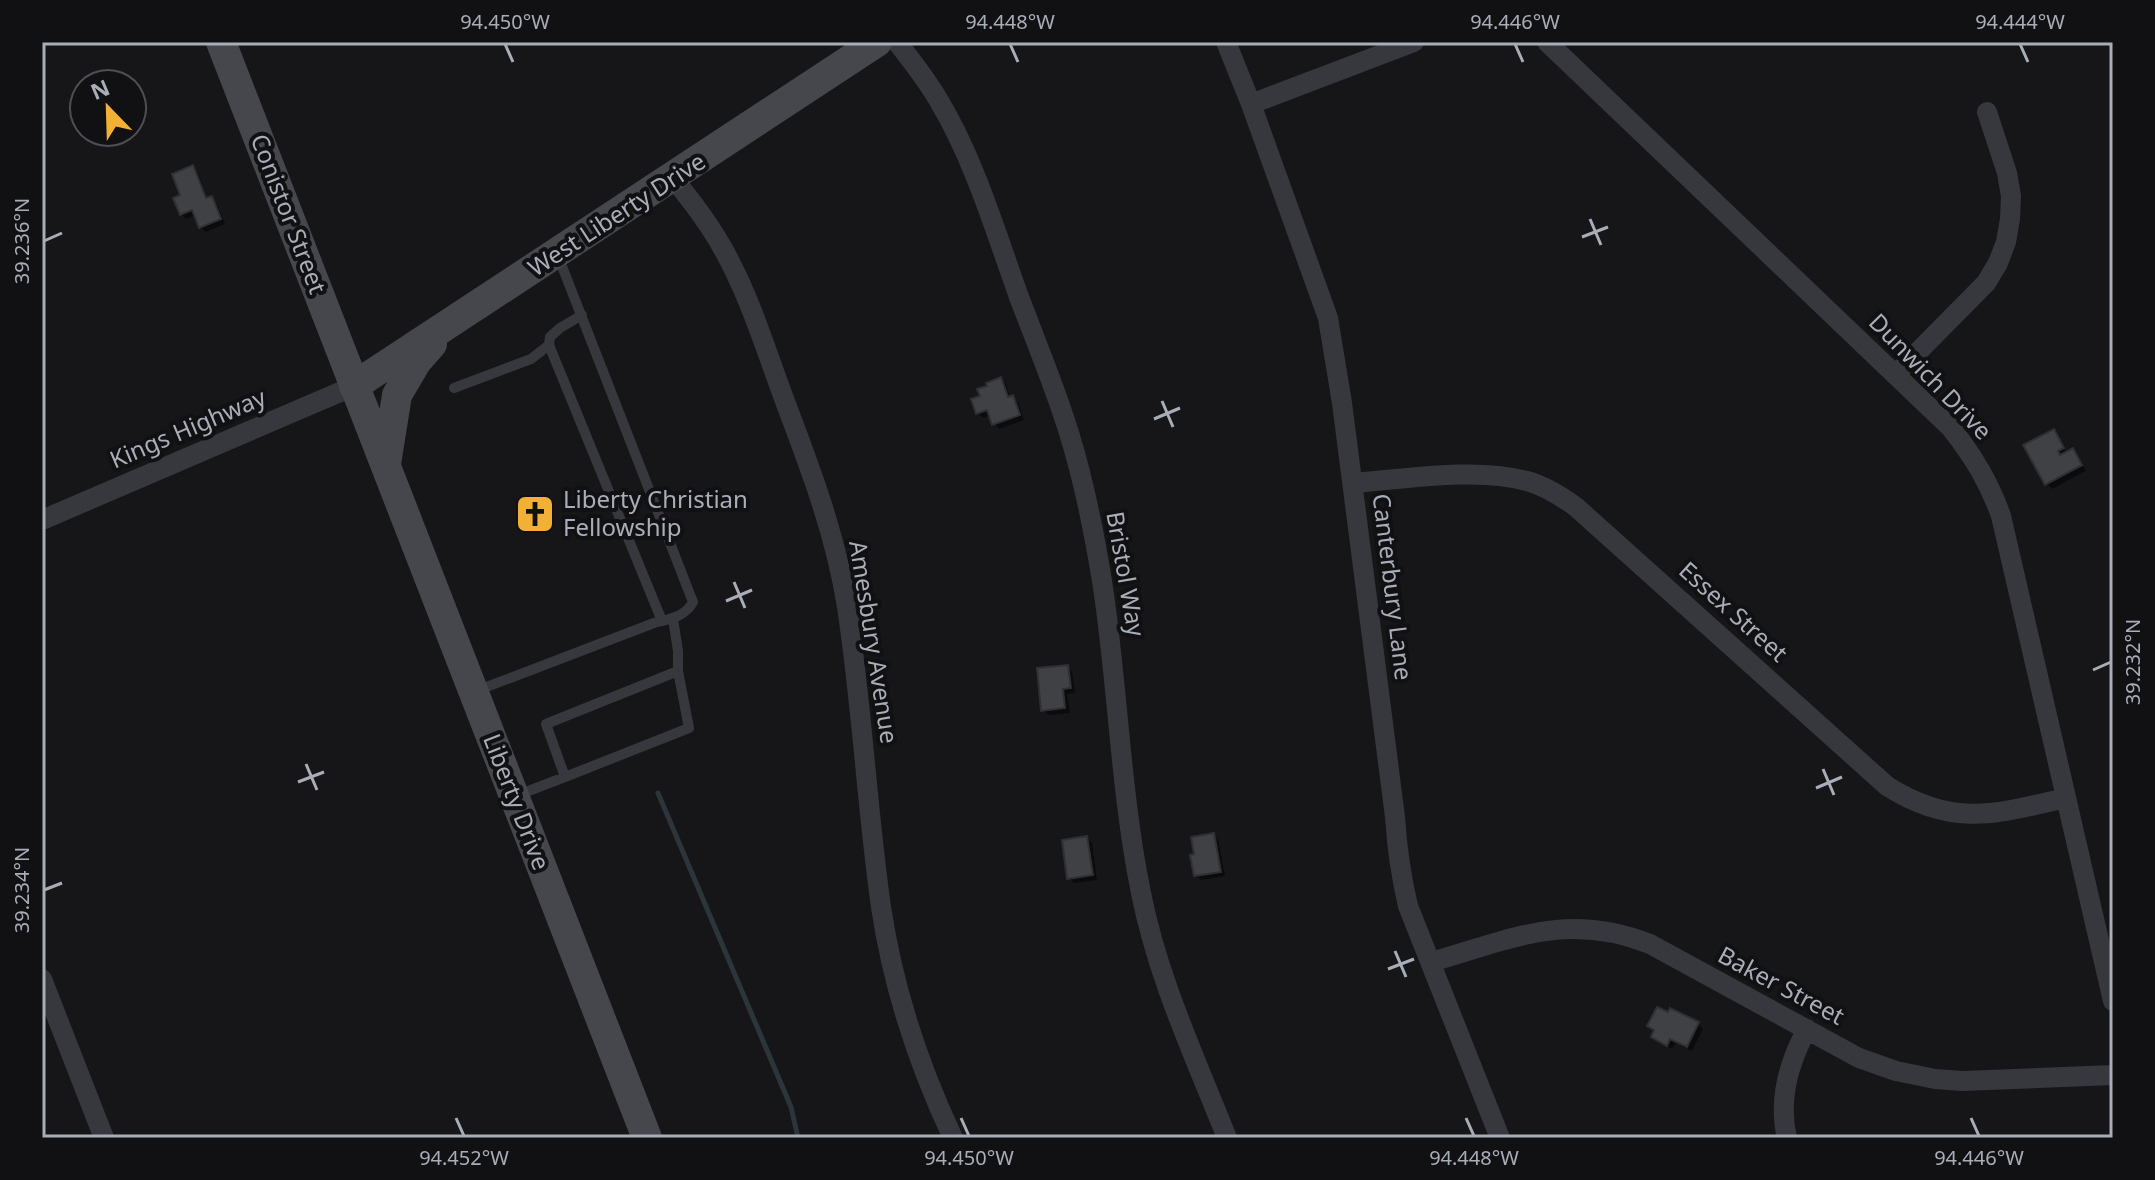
<svg xmlns="http://www.w3.org/2000/svg" width="2155" height="1180" viewBox="0 0 2155 1180" font-family="'Noto Sans',sans-serif">
<rect width="100%" height="100%" fill="#161618"/>
<path fill="#0007" d="M 193,168 L 198,173 L 208,200 L 212,198 L 217,204 L 225,224 L 206,232 L 200,227 L 196,215 L 186,219 L 181,214 L 183,196 Z
M 1001,379 L 1006,384 L 1010,398 L 1013,398 L 1018,403 L 1024,420 L 999,429 L 994,423 L 991,415 L 983,418 L 978,413 L 983,397 Z
M 2053,431 L 2067,453 L 2072,450 L 2077,455 L 2086,471 L 2052,489 L 2047,484 Z
M 1067,667 L 1072,672 L 1075,693 L 1067,694 L 1070,713 L 1049,715 L 1043,710 Z
M 1213,835 L 1218,840 L 1225,876 L 1201,880 L 1196,875 L 1196,856 Z
M 1087,838 L 1092,843 L 1097,880 L 1074,883 L 1069,878 Z
M 1698,1024 L 1703,1029 L 1692,1051 L 1676,1043 L 1672,1049 L 1658,1042 L 1653,1037 L 1655,1032 L 1649,1026 Z"/>
<g fill="none" stroke-linecap="round" stroke-linejoin="round">
<path stroke="#2c353c" stroke-width="5" d="M 658,793 L 791,1107 L 798,1138"/>
</g>
<path fill="#404145" stroke="#303034" stroke-width="2" d="M 193,165 L 206,198 L 212,196 L 221,219 L 199,228 L 192,210 L 180,215 L 173,198 L 180,195 L 172,174 Z
M 1001,377 L 1008,397 L 1013,395 L 1020,415 L 992,425 L 987,410 L 976,414 L 971,399 L 980,396 L 977,389 L 987,386 L 986,383 Z
M 2054,429 L 2064,448 L 2058,451 L 2060,455 L 2073,448 L 2082,465 L 2045,485 L 2023,445 Z
M 1068,665 L 1071,688 L 1063,689 L 1065,708 L 1041,711 L 1037,668 Z
M 1214,833 L 1221,872 L 1194,876 L 1190,855 L 1194,854 L 1191,837 Z
M 1087,836 L 1093,875 L 1067,879 L 1062,840 Z
M 1657,1007 L 1668,1012 L 1670,1008 L 1699,1022 L 1687,1047 L 1670,1039 L 1667,1046 L 1651,1037 L 1654,1030 L 1647,1026 Z"/>
<g fill="none" stroke-linecap="round" stroke-linejoin="round">
<path stroke="#37383d" stroke-width="10" d="M 582,315 L 560,328 L 550,337 L 549,345 L 662,621
M 454,388 L 531,359 L 549,345
M 673,619 L 678,651 L 678,671 L 546,724 L 565,777 L 689,728 L 678,671
M 476,691 L 654,623 C 669,619 685,617 693,602 L 558,256
M 518,795 L 565,777"/>
<path stroke="#37383d" stroke-width="20" d="M 897,42 C 912,61 927,80 939,101 C 974,159 996,233 1019,297 C 1036,342 1055,387 1069,433 C 1084,481 1094,532 1102,581 C 1118,684 1120,790 1141,893 C 1158,979 1195,1057 1227,1138
M 1226,42 L 1251,104 L 1328,318 L 1342,403 L 1395,817 C 1397,848 1401,876 1408,906 L 1500,1138
M 1547,42 L 1951,428 C 1973,456 1989,482 2001,516 L 2113,1001
M 1251,104 L 1414,42
M 673,178 C 691,200 708,222 722,247 C 750,296 766,351 786,404 C 811,470 836,536 847,607 C 862,706 867,808 881,907 C 893,987 919,1066 953,1138
M 1895,375 L 1986,283 L 1998,263 L 2006,242 L 2010,219 L 2011,196 L 2007,173 L 1987,112
M 1353,483 C 1406,479 1476,467 1527,481 C 1545,486 1561,496 1576,507 L 1887,786 C 1953,828 1996,814 2066,798
M 42,520 L 354,386
M 1431,962 C 1512,939 1567,911 1650,944 L 1859,1058 L 1896,1071 L 1935,1079 L 1962,1081 L 2113,1075
M 42,979 L 104,1138
M 1787,1138 C 1778,1100 1789,1062 1807,1029"/>
<path stroke="#45474d" stroke-width="30" d="M 221,42 L 647,1138
M 354,386 L 877,42
M 386,464 L 397,395 L 417,361 L 432,344"/>
</g>
<path fill="none" stroke="#a8adb8" stroke-width="3" d="M 505,44 L 513,62M 1010,44 L 1018,62M 1515,44 L 1523,62M 2020,44 L 2028,62M 1590,219 L 1601,245M 1582,237 L 1608,227M 44,241 L 62,233M 1162,401 L 1173,427M 1154,419 L 1180,408M 734,582 L 745,608M 726,601 L 752,590M 2093,670 L 2111,662M 306,764 L 317,790M 1823,769 L 1834,795M 298,782 L 324,772M 1816,788 L 1842,777M 44,890 L 62,883M 1395,951 L 1406,977M 1388,969 L 1414,959M 456,1118 L 464,1136M 961,1118 L 969,1136M 1466,1118 L 1474,1136M 1971,1118 L 1979,1136"/>
<defs>
<symbol id="church-square" viewBox="-11 -11 22 22"><rect x="-9" y="-9" width="18" height="18" rx="4" fill="#f2b134" stroke="#111113"/><path d="M-1.2-6h2.4v3.5h3.3v2.4h-3.3V6h-2.4V-.1h-3.3v-2.4h3.3Z" fill="#111"/></symbol>
</defs>
<g fill-rule="evenodd">
<use href="#church-square" x="513" y="492" width="44" height="44"/>
</g>
<g text-anchor="middle" stroke-width="8" stroke-linejoin="round" paint-order="stroke">
<g font-size="24" fill="#a8adb8" stroke="#111113">
<text transform="translate(288 214) rotate(69)" y="8">Conistor Street</text>
<text transform="translate(617 215) rotate(-33)" y="8">West Liberty Drive</text>
<text transform="translate(1930 377) rotate(46)" y="8">Dunwich Drive</text>
<text transform="translate(188 429) rotate(-23)" y="8">Kings Highway</text>
<text transform="translate(1125 574) rotate(80)" y="8">Bristol Way</text>
<text transform="translate(1392 587) rotate(83)" y="8">Canterbury Lane</text>
<text transform="translate(1733 612) rotate(42)" y="8">Essex Street</text>
<text transform="translate(873 642) rotate(81)" y="8">Amesbury Avenue</text>
<text transform="translate(516 802) rotate(69)" y="8">Liberty Drive</text>
<text transform="translate(1781 986) rotate(28)" y="8">Baker Street</text>
</g>
<g font-size="24" fill="#a8adb8" stroke="#111113" text-anchor="start">
<text x="563" y="508">Liberty Christian<tspan x="563" dy="28">Fellowship</tspan></text>
</g>
</g>
<rect width="2155" height="1180" fill="none" stroke="#111113" stroke-width="88"/>
<g transform="translate(108 108) rotate(337)"><circle r="38" fill="#111113" stroke="#4d4f55" stroke-width="2"/>
<path d="M0-6L14 30L0 20L-14 30Z" fill="#f2b134"/>
<text y="-12" font-size="22" font-weight="bold" text-anchor="middle" fill="#a8adb8">N</text>
</g>
<rect x="44" y="44" width="2067" height="1092" fill="none" stroke="#a8adb8" stroke-width="3"/>
<g font-size="20" text-anchor="middle" fill="#a8adb8">
<text x="505" y="29">94.450°W</text>
<text x="1010" y="29">94.448°W</text>
<text x="1515" y="29">94.446°W</text>
<text x="2020" y="29">94.444°W</text>
<text transform="translate(22 241) rotate(-90)" y="7">39.236°N</text>
<text transform="translate(2133 662) rotate(-90)" y="7">39.232°N</text>
<text transform="translate(22 890) rotate(-90)" y="7">39.234°N</text>
<text x="464" y="1165">94.452°W</text>
<text x="969" y="1165">94.450°W</text>
<text x="1474" y="1165">94.448°W</text>
<text x="1979" y="1165">94.446°W</text>
</g>
</svg>
